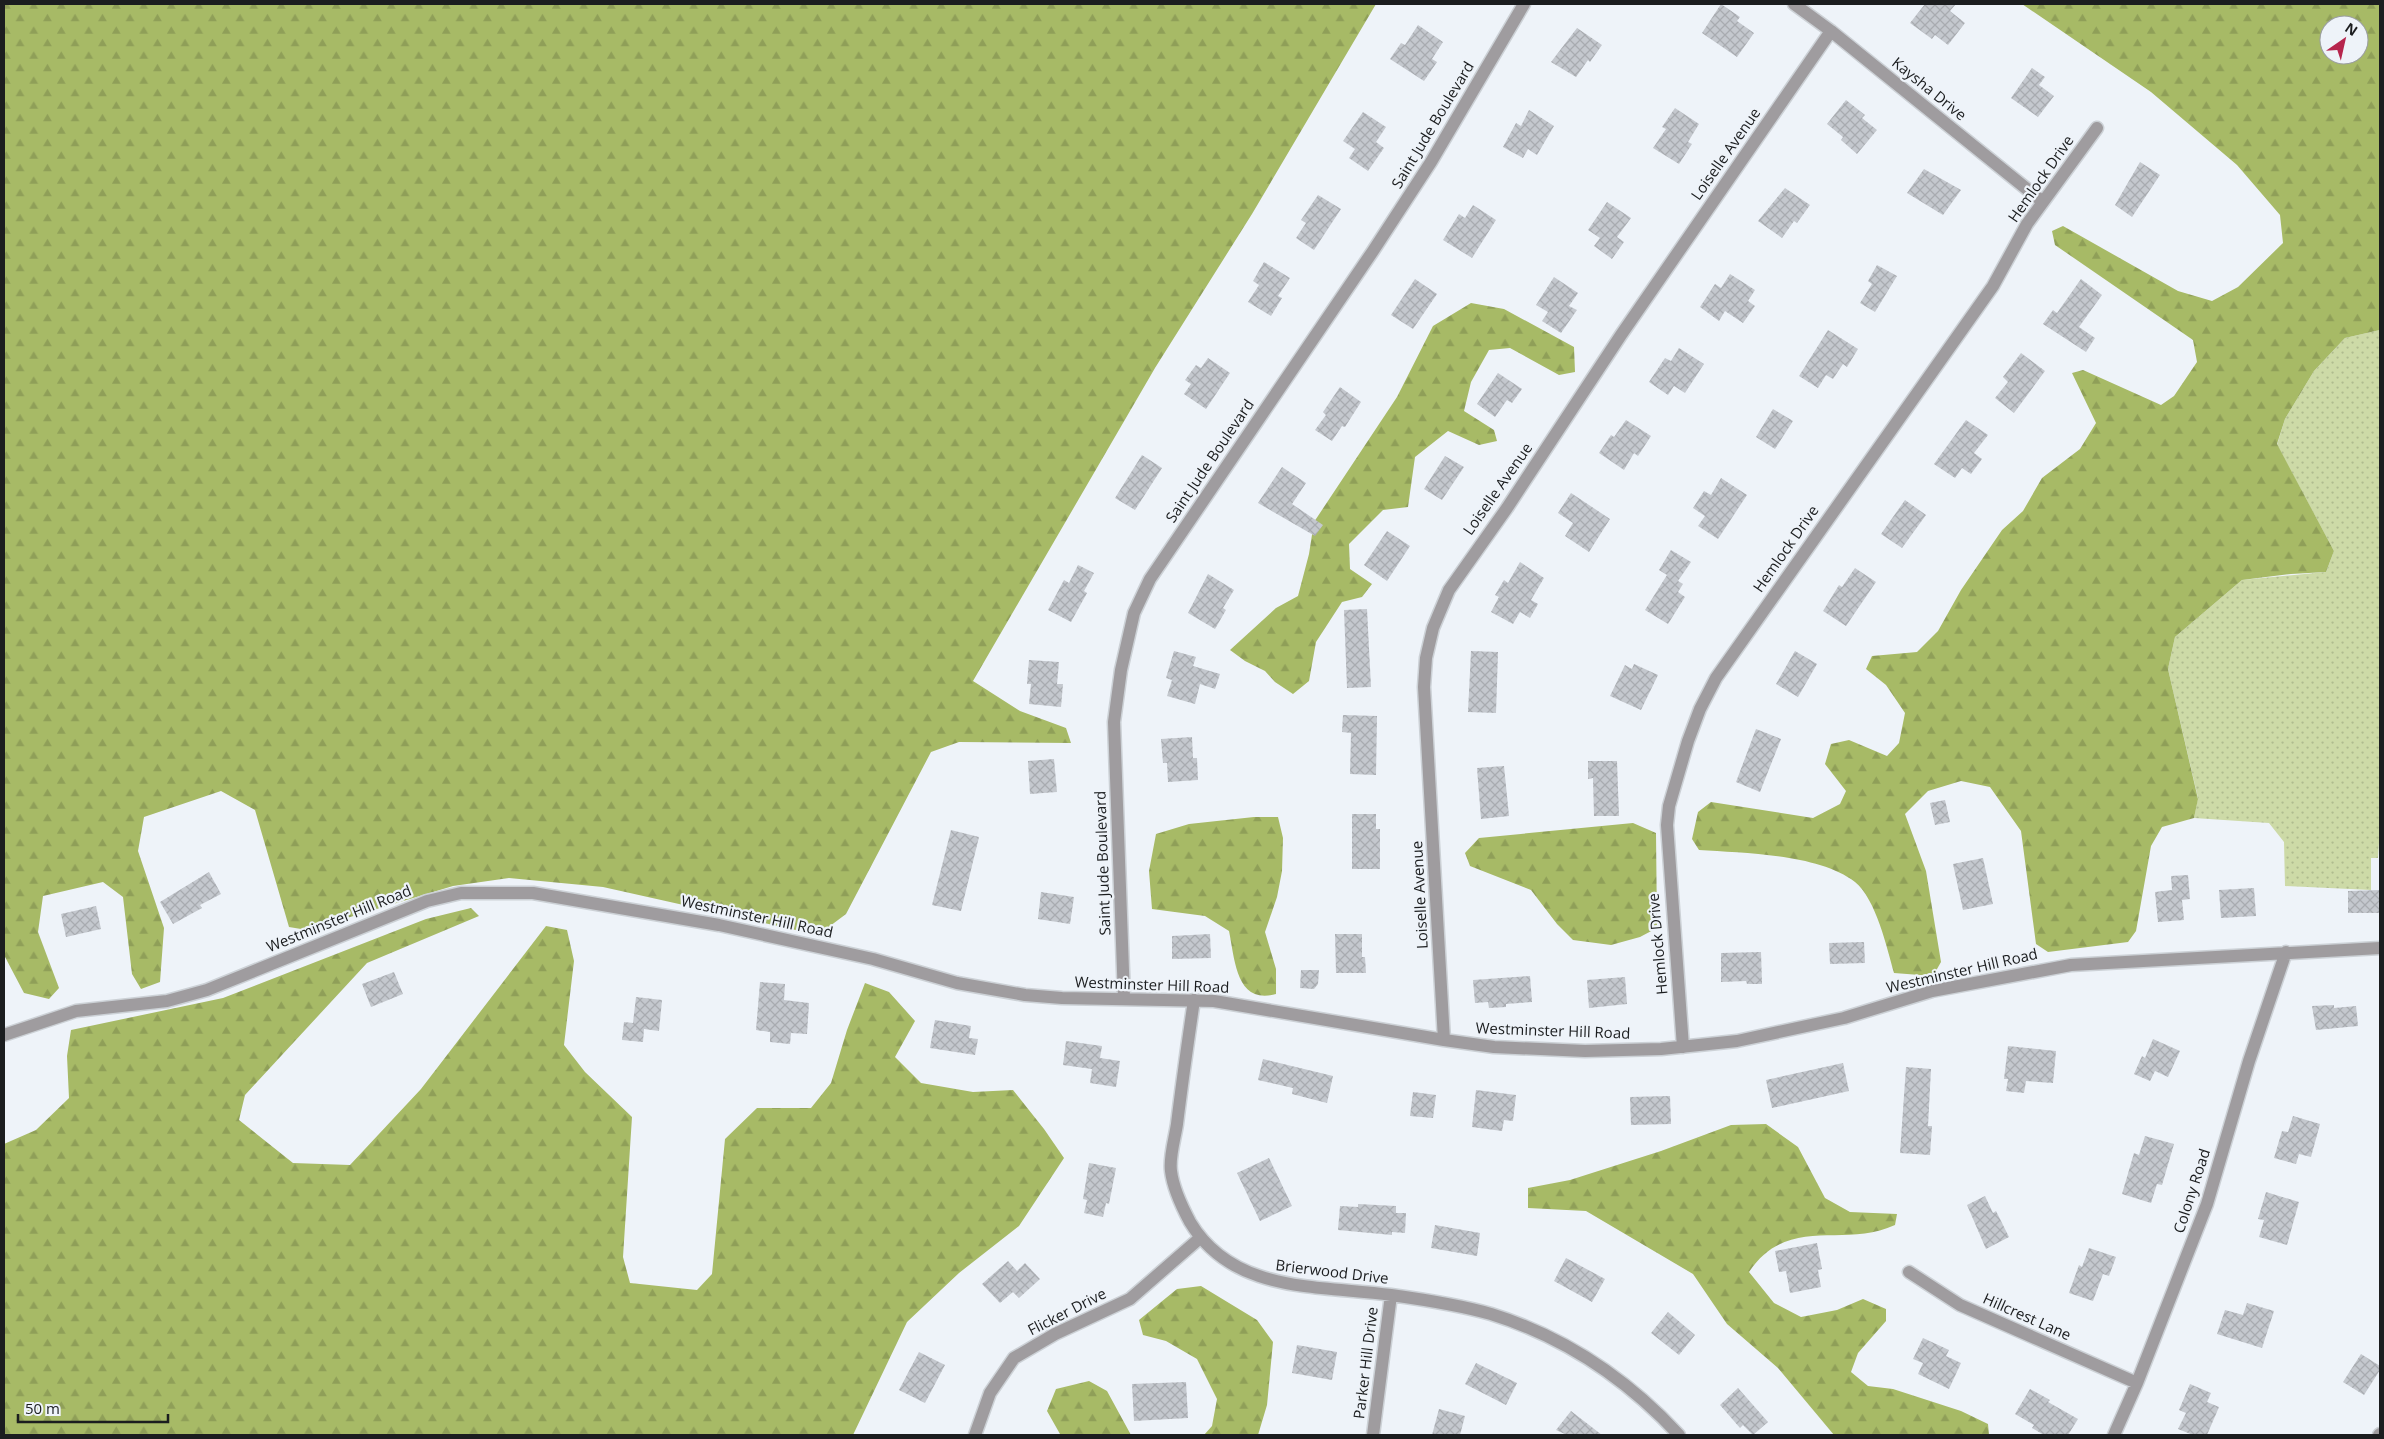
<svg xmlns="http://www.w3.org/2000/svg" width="2384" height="1439" viewBox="0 0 2384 1439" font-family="'Open Sans',sans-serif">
<defs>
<pattern id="grass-dots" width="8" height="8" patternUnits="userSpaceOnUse" patternTransform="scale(1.25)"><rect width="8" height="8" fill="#cddaa7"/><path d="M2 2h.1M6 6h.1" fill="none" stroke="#afbb8f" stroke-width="1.8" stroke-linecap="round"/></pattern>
<pattern id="forest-firs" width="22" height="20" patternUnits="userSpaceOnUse" patternTransform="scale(1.25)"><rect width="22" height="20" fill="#a7ba66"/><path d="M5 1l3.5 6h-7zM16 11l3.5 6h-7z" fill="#8f9f58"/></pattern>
<pattern id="building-cross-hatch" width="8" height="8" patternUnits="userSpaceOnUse" patternTransform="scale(1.25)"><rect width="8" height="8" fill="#c4c8ce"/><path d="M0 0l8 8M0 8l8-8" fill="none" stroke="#a8abb0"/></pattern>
</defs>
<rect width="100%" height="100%" fill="#eef3f9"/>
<path fill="url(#grass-dots)" d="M 2380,330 L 2380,827 L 2378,858 L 2371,858 L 2371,890 L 2285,886 L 2284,842 L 2269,823 L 2194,818 L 2198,798 L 2168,669 L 2175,637 L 2242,580 L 2326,572 L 2334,551 L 2277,445 L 2285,419 L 2314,371 L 2345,338 Z"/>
<path fill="url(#forest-firs)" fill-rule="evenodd" d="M 4,4 L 1376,4 L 1252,214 L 1155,368 L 973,681 L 1020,711 L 1066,728 L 1071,743 L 959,742 L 931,752 L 846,914 L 818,935 L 603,887 L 509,878 L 453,886 L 307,930 L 289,927 L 255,810 L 221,791 L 144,817 L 138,851 L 164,928 L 160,982 L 141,989 L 132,974 L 123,897 L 103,882 L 43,896 L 38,932 L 59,988 L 49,999 L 24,993 L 4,955 Z
M 2022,4 L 2380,4 L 2380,330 L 2345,338 L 2314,371 L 2285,419 L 2277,444 L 2334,551 L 2326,572 L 2291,574 L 2242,580 L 2175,637 L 2168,669 L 2198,799 L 2194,818 L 2162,827 L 2151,846 L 2136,931 L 2128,942 L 2048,952 L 2036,944 L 2021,831 L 1990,787 L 1961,781 L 1928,791 L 1905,814 L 1926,871 L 1941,962 L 1933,976 L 1894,973 C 1887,948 1876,899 1855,882 C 1819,854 1744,853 1699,850 L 1692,839 L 1698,812 L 1711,802 L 1813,818 L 1840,804 L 1846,791 L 1825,764 L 1831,744 L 1849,740 L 1887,756 L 1899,743 L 1905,713 L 1886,685 L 1866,669 L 1872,656 L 1917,652 L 1938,631 L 1961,590 L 2002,530 L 2023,511 L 2042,478 L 2080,449 L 2096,423 L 2072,373 L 2083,370 L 2161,405 L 2174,396 L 2197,362 L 2193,340 L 2055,245 L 2052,231 L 2063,226 L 2178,291 L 2212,301 L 2238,287 L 2283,243 L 2280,215 L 2237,165 L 2151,92 ZM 2329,25 L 2359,25 L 2359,55 L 2329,55 Z
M 1471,303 L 1504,309 L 1574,347 L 1575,372 L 1559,375 L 1510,348 L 1489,350 L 1471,382 L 1464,411 L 1494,430 L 1497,441 L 1479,445 L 1448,431 L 1415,457 L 1408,507 L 1383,510 L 1349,544 L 1350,569 L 1372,584 L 1362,597 L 1342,602 L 1316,642 L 1309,681 L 1293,694 L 1275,682 L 1265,671 L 1245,661 L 1230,650 L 1276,608 L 1298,596 L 1309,554 L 1314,522 L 1397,397 L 1433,326 Z
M 1254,817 L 1278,817 L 1283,838 L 1282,871 L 1277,897 L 1265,932 L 1276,969 L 1276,994 C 1236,1005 1235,960 1229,931 L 1205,916 L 1152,909 L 1149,871 L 1156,834 L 1189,824 Z
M 1633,823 L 1656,833 L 1657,928 L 1640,937 L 1611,945 L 1573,940 L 1557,924 L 1531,890 L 1470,866 L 1465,853 L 1479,838 Z
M 471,908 L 479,916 L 367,963 L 245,1095 L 239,1120 L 293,1163 L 350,1165 L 421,1089 L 546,926 L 567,930 L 574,961 L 564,1045 L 585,1072 L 632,1117 L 623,1257 L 630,1283 L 697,1290 L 712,1274 L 725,1139 L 757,1108 L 811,1108 L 831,1083 L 847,1030 L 865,983 L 889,992 L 915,1021 L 895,1057 L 921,1083 L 973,1092 L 1013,1090 L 1044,1129 L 1064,1158 L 1019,1226 L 959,1273 L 907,1322 L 853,1435 L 4,1435 L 4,1144 L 36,1130 L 69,1098 L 67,1056 L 71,1030 L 223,998 L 426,919 Z
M 1766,1124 L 1798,1147 L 1825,1198 L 1850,1212 L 1897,1214 L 1895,1225 C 1843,1249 1788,1214 1749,1272 L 1774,1303 L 1801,1317 L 1837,1310 L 1863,1299 L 1886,1309 L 1886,1321 L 1858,1353 L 1851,1372 L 1868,1386 L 1893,1389 L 1961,1411 L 1988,1424 L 1989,1435 L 1834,1435 L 1778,1368 L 1727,1324 L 1693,1274 L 1586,1211 L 1528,1208 L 1528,1188 L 1570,1180 L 1661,1151 L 1731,1125 Z
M 1201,1286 L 1257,1320 L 1273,1342 L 1267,1405 L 1258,1435 L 1204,1435 L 1212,1426 L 1217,1399 L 1197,1359 L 1166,1341 L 1143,1335 L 1139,1320 L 1177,1289 Z
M 1089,1381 L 1107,1391 L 1131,1435 L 1060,1434 L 1047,1411 L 1056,1389 Z"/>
<path fill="url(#building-cross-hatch)" d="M 1721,4 L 1740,17 L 1737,21 L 1754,33 L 1737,57 L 1702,33 Z
M 1925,4 L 1956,4 L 1950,11 L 1965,23 L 1948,45 L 1935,35 L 1932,39 L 1910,23 Z
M 1418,25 L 1443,42 L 1432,59 L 1437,62 L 1424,81 L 1390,59 L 1401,43 L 1405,45 Z
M 1577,28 L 1602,45 L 1590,62 L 1588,60 L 1576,77 L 1551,62 Z
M 2032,68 L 2045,77 L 2039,85 L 2054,96 L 2038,117 L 2011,98 Z
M 1846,100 L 1865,115 L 1862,118 L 1877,130 L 1857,154 L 1841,140 L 1843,137 L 1827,124 Z
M 1675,108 L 1699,124 L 1688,142 L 1692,144 L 1679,164 L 1653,148 L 1666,129 L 1662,127 Z
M 1529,110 L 1554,126 L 1537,155 L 1528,149 L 1523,158 L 1503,147 L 1516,123 L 1521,126 Z
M 1363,112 L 1386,127 L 1376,142 L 1384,148 L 1368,171 L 1349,158 L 1355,149 L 1343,141 Z
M 2140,162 L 2160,175 L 2132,217 L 2115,205 Z
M 1924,169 L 1961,190 L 1943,215 L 1907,193 Z
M 1785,188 L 1810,205 L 1797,223 L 1794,221 L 1782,238 L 1758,221 Z
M 1318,195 L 1341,209 L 1314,250 L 1296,238 L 1306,223 L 1301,220 Z
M 1607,202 L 1631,218 L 1617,237 L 1624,242 L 1612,259 L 1594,246 L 1600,238 L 1588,230 Z
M 1473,205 L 1496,220 L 1472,258 L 1443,240 L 1459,214 L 1465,218 Z
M 1264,262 L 1290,278 L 1278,296 L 1282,298 L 1271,316 L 1248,302 L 1259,285 L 1253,281 Z
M 1877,265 L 1897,276 L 1875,312 L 1860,303 L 1872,284 L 1868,281 Z
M 1730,274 L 1755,290 L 1748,301 L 1755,306 L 1743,323 L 1725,311 L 1719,321 L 1700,307 L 1715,284 L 1721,288 Z
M 1554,277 L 1578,293 L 1569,306 L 1577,310 L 1561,333 L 1542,321 L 1548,312 L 1536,305 Z
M 1415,279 L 1437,294 L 1413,329 L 1391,315 Z
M 2081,279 L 2102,295 L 2079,327 L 2095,338 L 2086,352 L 2043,324 L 2053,310 L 2057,313 Z
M 1828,330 L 1858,349 L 1847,367 L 1843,364 L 1833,379 L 1826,375 L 1818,388 L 1799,376 Z
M 1679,348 L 1704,364 L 1685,393 L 1674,386 L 1668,395 L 1649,382 L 1665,358 L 1671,361 Z
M 2021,353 L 2045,371 L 2014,413 L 1995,398 L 2008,382 L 2003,377 Z
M 1208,358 L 1230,373 L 1206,409 L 1184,394 L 1191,384 L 1185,380 L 1196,365 L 1201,368 Z
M 1498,373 L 1522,389 L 1512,403 L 1507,400 L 1495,417 L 1477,404 Z
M 1340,387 L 1361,402 L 1345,427 L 1342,426 L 1332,441 L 1315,430 L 1326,415 L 1323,412 Z
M 1773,409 L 1793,421 L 1775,449 L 1756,437 Z
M 1626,420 L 1651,436 L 1638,456 L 1634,453 L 1624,470 L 1599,453 L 1611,435 L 1614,437 Z
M 1966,420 L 1988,435 L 1974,453 L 1982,459 L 1971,474 L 1962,468 L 1955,478 L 1934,464 Z
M 1142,455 L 1162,468 L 1135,510 L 1115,498 Z
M 1445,456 L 1464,467 L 1442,500 L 1424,489 Z
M 1282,467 L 1306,483 L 1292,504 L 1323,525 L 1315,536 L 1258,503 Z
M 1721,478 L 1747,495 L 1718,539 L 1698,526 L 1705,516 L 1693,508 L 1704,491 L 1711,495 Z
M 1571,493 L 1610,519 L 1589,552 L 1565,536 L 1573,523 L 1558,513 Z
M 1905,500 L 1926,515 L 1902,548 L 1881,534 Z
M 1387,531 L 1410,546 L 1387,581 L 1364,565 Z
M 1671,550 L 1691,562 L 1678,581 L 1683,584 L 1678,592 L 1685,597 L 1668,624 L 1645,610 L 1667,575 L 1659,570 Z
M 1520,562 L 1544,578 L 1531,600 L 1538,604 L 1530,618 L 1520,612 L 1513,624 L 1491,612 L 1499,597 L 1495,595 L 1504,580 L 1508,583 Z
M 1078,565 L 1094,573 L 1084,591 L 1087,593 L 1071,622 L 1048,610 L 1064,580 L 1069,583 Z
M 1855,568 L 1876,582 L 1846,626 L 1823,611 L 1839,585 L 1842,587 Z
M 1208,574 L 1234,590 L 1223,608 L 1226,610 L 1215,629 L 1188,613 Z
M 1367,609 L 1371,687 L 1347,688 L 1344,610 Z
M 1174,651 L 1196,657 L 1193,666 L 1220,674 L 1215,689 L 1200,684 L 1195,704 L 1167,696 L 1172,680 L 1166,678 Z
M 1471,651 L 1498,652 L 1496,713 L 1468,712 Z
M 1795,651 L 1817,664 L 1798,697 L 1776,684 Z
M 1029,660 L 1059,662 L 1057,684 L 1063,684 L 1061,707 L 1029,704 L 1031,684 L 1027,684 Z
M 1634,664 L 1658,675 L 1641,710 L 1610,696 L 1625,665 L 1632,669 Z
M 1343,715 L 1377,716 L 1376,775 L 1350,774 L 1351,733 L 1342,732 Z
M 1756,729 L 1781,739 L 1760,792 L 1736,782 Z
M 1192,737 L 1193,758 L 1197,758 L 1198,780 L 1168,782 L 1167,763 L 1163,763 L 1161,739 Z
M 1054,759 L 1057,792 L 1030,794 L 1028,761 Z
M 1588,761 L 1617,761 L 1619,816 L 1594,816 L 1593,778 L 1588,779 Z
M 1504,766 L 1509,816 L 1481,819 L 1477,768 Z
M 1945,800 L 1950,822 L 1935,825 L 1930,803 Z
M 1352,814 L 1376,814 L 1376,829 L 1380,829 L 1380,869 L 1352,869 Z
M 951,830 L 979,837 L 961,911 L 932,905 Z
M 1983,858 L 1993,904 L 1963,910 L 1953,864 Z
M 209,872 L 221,894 L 200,905 L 202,908 L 173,924 L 160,902 Z
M 2188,875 L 2190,899 L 2182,900 L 2184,920 L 2158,922 L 2155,892 L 2172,890 L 2171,876 Z
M 2254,888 L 2256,916 L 2221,918 L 2219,890 Z
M 2380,890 L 2380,913 L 2348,913 L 2348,891 Z
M 1041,892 L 1074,897 L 1070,924 L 1038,919 Z
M 96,906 L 101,929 L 66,937 L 61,914 Z
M 1210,934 L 1211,958 L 1172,959 L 1172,936 Z
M 1335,934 L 1362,934 L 1362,957 L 1365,957 L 1366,973 L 1336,973 Z
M 1864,942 L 1865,963 L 1830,964 L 1829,943 Z
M 1761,952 L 1762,984 L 1747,984 L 1746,981 L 1721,982 L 1721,953 Z
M 1301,970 L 1319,970 L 1318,984 L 1314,989 L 1300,988 Z
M 394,972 L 403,994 L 371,1007 L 362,984 Z
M 1530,976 L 1532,1002 L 1506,1004 L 1506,1007 L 1489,1008 L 1488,1002 L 1475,1003 L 1473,980 Z
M 1625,977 L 1627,1004 L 1589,1008 L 1587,980 Z
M 760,982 L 785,984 L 784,1000 L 809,1003 L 807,1034 L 791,1033 L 790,1044 L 770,1042 L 770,1032 L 756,1030 Z
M 636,997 L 662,1000 L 659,1031 L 644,1029 L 643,1042 L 622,1040 L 624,1022 L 633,1023 Z
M 2334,1005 L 2334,1008 L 2356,1006 L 2358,1026 L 2316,1030 L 2312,1006 Z
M 935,1020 L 971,1026 L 969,1038 L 978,1039 L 975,1055 L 930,1048 Z
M 2153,1039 L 2180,1051 L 2168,1077 L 2155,1071 L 2150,1081 L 2134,1074 L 2142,1056 L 2145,1058 Z
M 1066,1041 L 1102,1046 L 1100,1058 L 1120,1061 L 1116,1087 L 1090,1083 L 1092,1069 L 1063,1065 Z
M 2008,1046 L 2056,1051 L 2053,1083 L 2026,1081 L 2024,1093 L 2006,1091 L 2008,1079 L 2004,1079 Z
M 1263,1059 L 1333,1076 L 1327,1103 L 1292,1094 L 1293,1088 L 1258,1080 Z
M 1843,1063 L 1849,1091 L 1772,1108 L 1766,1080 Z
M 1906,1067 L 1931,1069 L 1928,1126 L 1932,1126 L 1930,1155 L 1900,1153 Z
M 1476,1090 L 1516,1095 L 1513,1121 L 1504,1120 L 1502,1131 L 1472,1127 Z
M 1413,1092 L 1436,1095 L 1433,1118 L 1410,1116 Z
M 1670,1096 L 1671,1124 L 1631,1125 L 1630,1097 Z
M 2293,1116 L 2320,1124 L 2311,1157 L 2299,1154 L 2296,1164 L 2274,1158 L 2282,1131 L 2288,1132 Z
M 2145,1136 L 2174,1144 L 2162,1185 L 2157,1184 L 2151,1203 L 2122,1194 L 2134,1153 L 2139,1155 Z
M 1269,1158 L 1292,1206 L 1260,1221 L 1237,1173 Z
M 1089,1163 L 1116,1168 L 1109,1204 L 1106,1203 L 1103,1217 L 1084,1213 L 1087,1200 L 1083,1199 Z
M 2266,1192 L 2299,1202 L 2287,1245 L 2259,1237 L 2264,1220 L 2258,1219 Z
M 1985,1196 L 1993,1213 L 1996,1211 L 2009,1237 L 1986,1249 L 1967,1205 Z
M 1358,1204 L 1396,1206 L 1396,1213 L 1406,1213 L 1405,1233 L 1392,1232 L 1392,1235 L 1338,1230 L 1340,1206 L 1358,1207 Z
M 1435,1225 L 1480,1233 L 1477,1256 L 1431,1248 Z
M 1817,1243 L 1822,1269 L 1818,1270 L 1821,1287 L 1790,1293 L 1786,1271 L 1779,1272 L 1775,1251 Z
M 2089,1248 L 2116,1257 L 2109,1276 L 2103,1274 L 2093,1301 L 2069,1293 L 2079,1265 L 2082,1267 Z
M 1566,1258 L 1605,1279 L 1592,1302 L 1554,1281 Z
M 1008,1261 L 1017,1271 L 1025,1263 L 1040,1279 L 1019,1298 L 1013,1292 L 1000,1303 L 982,1284 Z
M 2247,1303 L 2274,1311 L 2262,1348 L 2217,1334 L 2225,1310 L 2243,1315 Z
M 1668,1312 L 1695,1335 L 1679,1355 L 1651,1333 Z
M 1923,1338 L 1949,1350 L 1946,1356 L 1961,1363 L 1949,1389 L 1918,1374 L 1923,1363 L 1913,1359 Z
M 1297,1345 L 1337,1352 L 1332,1380 L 1292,1373 Z
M 919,1352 L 945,1365 L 925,1403 L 899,1390 Z
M 2361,1354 L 2380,1366 L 2380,1370 L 2364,1395 L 2343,1382 Z
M 1476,1363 L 1517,1383 L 1506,1405 L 1465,1384 Z
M 1186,1382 L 1188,1418 L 1134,1421 L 1132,1384 Z
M 2190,1384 L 2211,1393 L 2207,1402 L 2219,1407 L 2207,1435 L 2193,1435 L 2178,1429 L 2186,1413 L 2179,1410 Z
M 1738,1388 L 1768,1422 L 1753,1435 L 1743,1425 L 1740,1428 L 1720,1405 Z
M 2030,1389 L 2050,1400 L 2048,1402 L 2078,1419 L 2068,1435 L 2044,1435 L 2032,1428 L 2034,1425 L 2015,1414 Z
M 1439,1409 L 1465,1416 L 1460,1435 L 1432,1435 Z
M 1571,1411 L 1602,1435 L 1567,1435 L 1556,1430 Z"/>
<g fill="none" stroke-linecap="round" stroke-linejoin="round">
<defs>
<path id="street" d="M 1794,4 L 1831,31 L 2043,202
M 1124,998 L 1114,722 L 1121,670 L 1134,613 L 1150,579 L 1373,251 L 1431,162 L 1524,4
M 1194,1000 C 1188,1041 1182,1083 1177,1124 C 1175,1138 1169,1157 1171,1171 C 1173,1188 1182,1207 1190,1222 C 1233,1294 1319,1285 1391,1295 C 1420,1299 1463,1306 1491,1314 C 1565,1337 1627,1379 1679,1435
M 4,1035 L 76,1011 L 167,1001 L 207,990 L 427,901 L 461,893 L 533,893 L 719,925 L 873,959 L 957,983 L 1025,995 L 1062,998 L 1214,1001 L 1444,1040 L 1494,1047 L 1585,1051 L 1661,1049 L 1737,1041 L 1844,1018 L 1932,991 L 2071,965 L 2380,948
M 1444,1040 L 1424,687 L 1426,658 L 1433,628 L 1449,590 L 1507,508 L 1621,335 L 1831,31
M 1683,1047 L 1667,825 L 1669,806 L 1688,741 L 1700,709 L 1716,678 L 1993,286 L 2027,224 L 2097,128
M 1909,1272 L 1960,1305 L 2137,1383
M 975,1435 L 990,1393 L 1014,1358 L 1055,1334 L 1130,1299 L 1200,1238
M 1373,1435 L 1391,1295
M 2114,1435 L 2137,1383 L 2207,1204 L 2249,1061 L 2286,952
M 2379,1435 L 2380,1434"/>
</defs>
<use href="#street" stroke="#ccd1d6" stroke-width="15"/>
<use href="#street" stroke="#9f9c9f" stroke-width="12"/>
</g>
<g text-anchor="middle" stroke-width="4.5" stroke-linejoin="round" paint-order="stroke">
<g font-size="15" fill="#1b1d1f" stroke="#eef3f9">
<text transform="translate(1929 89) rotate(39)" y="5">Kaysha Drive</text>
<text transform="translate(1433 125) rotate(-59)" y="5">Saint Jude Boulevard</text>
<text transform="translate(1726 154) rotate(-55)" y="5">Loiselle Avenue</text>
<text transform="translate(2041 179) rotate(-55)" y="5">Hemlock Drive</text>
<text transform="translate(1210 461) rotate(-56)" y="5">Saint Jude Boulevard</text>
<text transform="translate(1498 489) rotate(-55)" y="5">Loiselle Avenue</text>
<text transform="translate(1786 549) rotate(-55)" y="5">Hemlock Drive</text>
<text transform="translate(1103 863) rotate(-92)" y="5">Saint Jude Boulevard</text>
<text transform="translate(1420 895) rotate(-93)" y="5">Loiselle Avenue</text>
<text transform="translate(757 917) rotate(12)" y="5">Westminster Hill Road</text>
<text transform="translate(339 919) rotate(-22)" y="5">Westminster Hill Road</text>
<text transform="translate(1658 944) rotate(-95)" y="5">Hemlock Drive</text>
<text transform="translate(1962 971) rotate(-13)" y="5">Westminster Hill Road</text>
<text transform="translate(1152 985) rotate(2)" y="5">Westminster Hill Road</text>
<text transform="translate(1553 1031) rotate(2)" y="5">Westminster Hill Road</text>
<text transform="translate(2192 1191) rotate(-72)" y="5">Colony Road</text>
<text transform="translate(1332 1272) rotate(7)" y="5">Brierwood Drive</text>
<text transform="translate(1067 1312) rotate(-27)" y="5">Flicker Drive</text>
<text transform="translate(2027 1317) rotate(24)" y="5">Hillcrest Lane</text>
<text transform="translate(1366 1363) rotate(-83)" y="5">Parker Hill Drive</text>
</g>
</g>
<rect width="2384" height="1439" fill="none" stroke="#1b1d1f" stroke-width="10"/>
<g transform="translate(2344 40) rotate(34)"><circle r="24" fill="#eef3f9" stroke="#9a9da2"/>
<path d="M0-4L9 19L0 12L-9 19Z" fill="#b6254d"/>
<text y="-8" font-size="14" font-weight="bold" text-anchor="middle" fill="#1b1d1f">N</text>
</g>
<path d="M18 1414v8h150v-8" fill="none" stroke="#1b1d1f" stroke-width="2.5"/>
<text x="25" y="1414" font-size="15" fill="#1b1d1f" stroke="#eef3f9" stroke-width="4" paint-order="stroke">50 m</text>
</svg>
